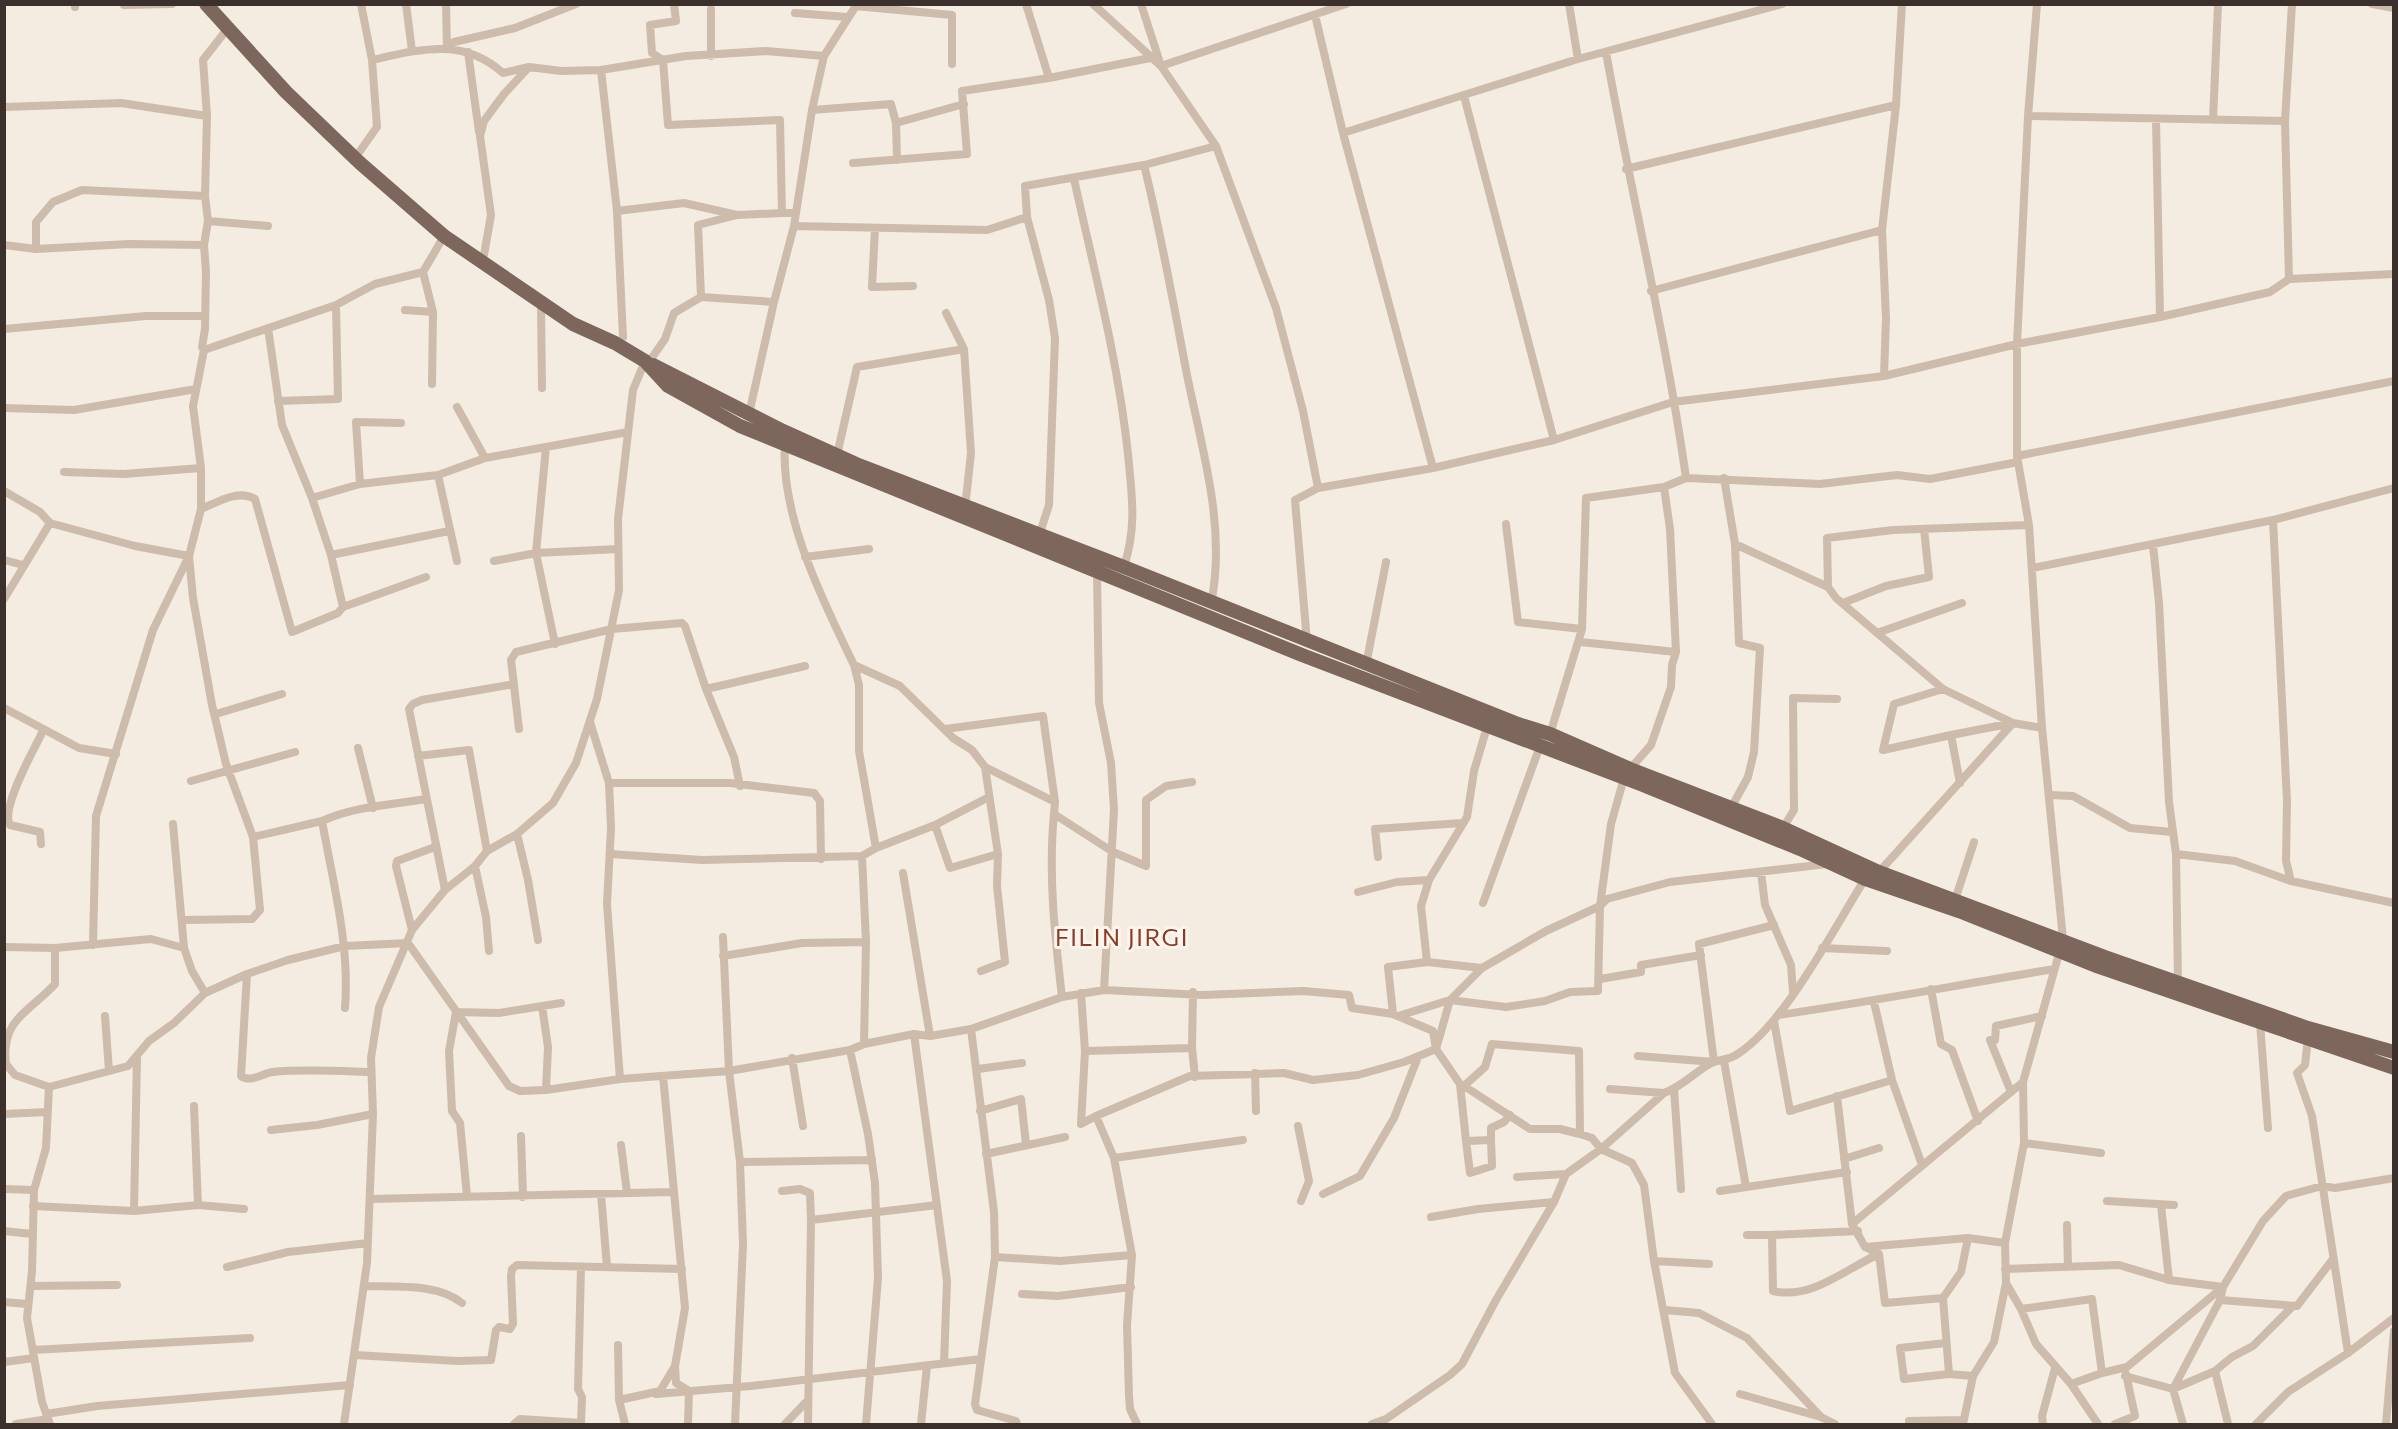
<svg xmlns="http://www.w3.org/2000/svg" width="2398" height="1429" viewBox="0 0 2398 1429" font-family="Commissioner,sans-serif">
<rect width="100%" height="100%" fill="#f4ebe1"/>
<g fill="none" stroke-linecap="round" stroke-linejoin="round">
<path stroke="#cdbbac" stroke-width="8" d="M 406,4 L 412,51
M 446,4 L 447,48
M 674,4 L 676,21 L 650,25 L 652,53 L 663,60 L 668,125 L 780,120 L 782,213 L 795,213
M 1026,4 L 1049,78
M 1093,4 L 1161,66 L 1216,146 L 1276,308 L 1303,411 L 1318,488 L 1295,500 L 1307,642
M 1141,4 L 1161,66 L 1346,4
M 1569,4 L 1578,59
M 2037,4 L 2028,116 L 2017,344 L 2017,456 L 2029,525 L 2042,728 L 2063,939
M 2372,4 L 2394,8
M 124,5 L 172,4
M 855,6 L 952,15 L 952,64
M 75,7 L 75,4
M 711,9 L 711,56
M 795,13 L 847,17
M 1315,15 L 1343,133 L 1433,468
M 228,28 L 203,60 L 207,116 L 205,196 L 208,221 L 204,245 L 206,272 L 205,329 L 202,347 L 204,350 L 193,406 L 201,468 L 201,509 L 189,556 L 193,598 L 212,705 L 226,764 L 253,837 L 322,821 C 333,883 350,945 345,1008
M 447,48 L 454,42 L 515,28 L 576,4
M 468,52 L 479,132
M 1606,52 C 1631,194 1666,335 1686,478 L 1664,487 L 1670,529 L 1676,652 L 1672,665 L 1671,687 L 1651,745 L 1630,769
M 372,60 C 421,49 463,37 503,73 L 529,67
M 1464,96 L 1554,440
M 4,107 L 121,103 L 207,116
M 812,110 L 891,104 L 896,123 L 897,160
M 2028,116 L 2285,121
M 2156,119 L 2160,317
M 2213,120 L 2218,4
M 896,123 L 964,104
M 1343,133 L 1578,59 L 1782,4
M 360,151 L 377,127 L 372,60 L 361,4
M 853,163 L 967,154 L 962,91 L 1049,78 L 1150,58
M 1144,165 C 1161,233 1173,301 1186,370 C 1201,446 1227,526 1211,604
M 1626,169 L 1896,105
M 1074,179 C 1094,270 1118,360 1128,454 C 1132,497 1137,525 1124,567
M 617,211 L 684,203 L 737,215 L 782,213
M 1027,217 L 1049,300 L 1055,338 L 1049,505 L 1039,536
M 208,221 L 268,226
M 794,226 L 987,230 L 1027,217 L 1025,186 L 1144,165 L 1216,146
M 875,228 L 872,287 L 913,286
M 1882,230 L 1886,318 L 1884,376
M 4,245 L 36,249 L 129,244 L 204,245
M 36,249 L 36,222 L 53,202 L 82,190 L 205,196
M 484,255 L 491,215 L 480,136 L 484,121 L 504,94 L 529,67 L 561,71 L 601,70
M 423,272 L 433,312 L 432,384
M 2289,279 L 2285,121 L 2292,4
M 1651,291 L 1882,230 L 1896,105 L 1902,4
M 701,297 L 774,302
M 541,304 L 542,388
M 405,310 L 433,312
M 946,313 L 964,349
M 4,329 L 146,316 L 204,316
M 623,337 L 617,211 L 601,70 L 686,56 L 766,51 L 824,56
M 204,350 L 336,305 L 375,284 L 423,272 L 444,236
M 649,362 L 665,339 L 674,313 L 701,297 L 698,225 L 737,215
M 278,401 L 338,399 L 336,305
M 457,407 L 485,458
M 4,408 L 74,410 L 196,389
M 749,414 L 774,302 L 794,226 L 812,110 L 824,56 L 857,4
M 785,444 C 780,516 823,601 854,665 L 900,686 L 953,738 L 972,750 L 985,767 L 1055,802 L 1054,814 L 1113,852 L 1146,866 L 1146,800 L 1166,786 L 1192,782
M 546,447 L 536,553 L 555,644
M 837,455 L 857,367 L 964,349 L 971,453 L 965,508
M 2017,456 L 2394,381
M 64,472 L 124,474 L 201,468
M 438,475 L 457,561
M 1686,478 L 1820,484 L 1897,475 L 1930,479 L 2018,462
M 1724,478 L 1735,544 L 1739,643 L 1760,648 L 1754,752 L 1748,777 L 1731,808
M 360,484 L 356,422 L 401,423
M 1318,488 L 1433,468 L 1554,440 L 1673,402 L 1884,376 L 2017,344 L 2160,317 L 2270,292 L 2289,279 L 2394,274
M 4,491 L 40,512 L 50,523 L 135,546 L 189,556 L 153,630 L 96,816 L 93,945
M 312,498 L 360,484 L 438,475 L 485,458 L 628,432
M 201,509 C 218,502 238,489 255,499 L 292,632 L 338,613 L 343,607 L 331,555 L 312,498 L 282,425 L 268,328
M 1506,524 L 1518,622 L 1582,629
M 1735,544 L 1828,587 L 1836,598 L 1943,689 L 2013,723 L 1951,735
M 2153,545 L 2159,603 L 2169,802 L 2176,854 L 2178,982
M 331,555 L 449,531
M 805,557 L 869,549
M 4,560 L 23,565
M 494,561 L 536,553 L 618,549
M 2032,568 L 2273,520
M 1097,572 L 1099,703 L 1111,763 L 1114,810 L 1104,990
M 1828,587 L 1827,538 L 1893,530 L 2029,525
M 4,599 L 50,523
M 1843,603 L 1886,586 L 1929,577 L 1924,529
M 343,607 L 426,577
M 1877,633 L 1962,603
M 1580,642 L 1676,652
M 854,665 L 859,685 L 859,751 L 876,848
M 1366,665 L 1386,562
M 706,689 L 805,666
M 1943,689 L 1894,704 L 1883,750 L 1951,735 L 1960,783
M 4,708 L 79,748 L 116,754
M 216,714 L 282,694
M 590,722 L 609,783 L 611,828 L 607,904 L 620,1079
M 519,729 L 511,660 L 516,652 L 612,629 L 682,623 L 685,626 L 706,689 L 734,757 L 740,786
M 945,729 L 1043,716 L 1055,802
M 1550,734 L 1582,629 L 1586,498 L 1664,487
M 358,748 L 373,808
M 418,756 L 469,750 L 487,851
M 191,781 L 295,752
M 609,783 L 730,783 L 814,793 L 820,801 L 821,859
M 2049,795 L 2073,796 L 2130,828 L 2172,832
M 1054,814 C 1048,875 1055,937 1062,997
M 322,821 C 355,806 390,805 426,799
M 173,824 L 184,948
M 935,825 L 950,868 L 998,854
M 1783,828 L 1794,810 L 1793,698 L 1837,699
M 517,834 L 528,880 L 538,940
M 41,844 L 40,832 L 10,825 C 0,809 34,749 43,731
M 610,854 L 702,860 L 862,856 L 876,848 L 935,825 L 989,797
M 2176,854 L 2235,861 L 2291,881 L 2394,903
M 862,856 L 866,942 L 864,1044
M 1378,857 L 1375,829 L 1462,823
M 475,866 L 486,917 L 489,951
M 1761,872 L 1765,905 L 1791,965 L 1793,992
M 1879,872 L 2013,723 L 2042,728
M 903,873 L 930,1036
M 2291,881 L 2286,861 L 2287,801 L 2273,520 L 2394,488
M 445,890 L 409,709 L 413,704 L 422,700 L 514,684
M 1358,892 L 1397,882 L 1429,880
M 1955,900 L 1974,842
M 1483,903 L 1540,746
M 183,920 L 252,919 L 260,910 L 253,837
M 412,930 L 396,866 L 397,861 L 435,847
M 723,937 L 729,1071 L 740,1162 L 743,1244 L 735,1424
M 4,947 L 55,948
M 1822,948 L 1887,951
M 723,956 L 802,943 L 866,942
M 1427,962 L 1421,906 L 1429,880 L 1467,817 L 1474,771 L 1487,727
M 981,971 L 1005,962 L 997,886 L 998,854 L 985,767
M 247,974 L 241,1076 C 250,1083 262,1074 272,1072 C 305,1069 338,1071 371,1072
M 1600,979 L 1641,972 L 1641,965 L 1701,955
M 1931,989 L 1941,1044 L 1952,1050 L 1978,1121
M 1193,992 L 1192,1048 L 1195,1077
M 205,993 L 192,971 L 184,948 L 151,939 L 55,948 L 55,984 C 31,1011 0,1019 6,1064 L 15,1075 L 49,1087 L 128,1066 L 149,1041 L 174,1023 L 205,993 L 247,974 L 288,960 L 345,946 L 408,943 L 509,1086 L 520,1091 L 546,1090 L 620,1079 L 729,1071 L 850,1050 L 864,1044 L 914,1034 L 930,1036 L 971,1029 L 1062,997 L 1104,990 L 1203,995 L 1303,991 L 1349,995 L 1352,1008 L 1393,1014 L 1433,1031 L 1436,1049 L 1460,1084 L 1464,1086
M 1081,993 L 1085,1051 L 1081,1124 L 1096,1116 L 1114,1158 L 1132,1255 L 1127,1325 L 1129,1396 L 1130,1409 L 1137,1424
M 1874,1002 L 1892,1080 L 1922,1165
M 542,1006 L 548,1047 L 546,1090
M 1393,1014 L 1388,967 L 1427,962 L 1482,968
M 1778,1015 C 1871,1002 1962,984 2054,969
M 105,1016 L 109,1071
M 1398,1016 L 1450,1000 L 1506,1007 L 1545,1001 L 1570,992 L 1598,991 L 1600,906 L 1611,824 L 1624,778
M 1774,1021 L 1790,1111 L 1892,1080
M 2260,1023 L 2268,1128
M 971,1029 L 994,1212 L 995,1257 L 975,1404 L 977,1410 L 1016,1421 L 1017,1424
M 914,1034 L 947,1281 L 944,1363
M 2308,1038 L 2305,1065 L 2297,1073 L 2312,1116 L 2348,1353
M 850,1050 L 868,1134 L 875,1183 L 878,1278 L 866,1424
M 1085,1051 L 1192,1048
M 1638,1056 L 1714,1062 L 1699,944 L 1774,925
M 792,1058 L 803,1126
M 1724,1061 L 1746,1187
M 978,1069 L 1022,1063
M 1255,1073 L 1256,1111
M 1460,1084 L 1466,1141
M 49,1087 L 46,1148 L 34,1190 L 32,1271 L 27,1318 L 42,1402 L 50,1424
M 1610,1089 L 1664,1093
M 1674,1089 L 1681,1189
M 2011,1092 L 1990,1040 L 1995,1040 L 1996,1026 L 2042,1016
M 1837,1096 L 1852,1224 L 1865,1247 L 1879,1254 L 1885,1303 L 1943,1298
M 194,1106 L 198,1205
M 980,1111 L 1021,1099 L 1026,1144
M 4,1114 L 47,1112
M 1096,1116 L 1190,1076 L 1284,1073 L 1313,1080 L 1358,1075 L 1404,1062 L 1436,1049 L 1450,1000 L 1482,968 L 1546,931 L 1600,906 L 1607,899 L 1670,882 L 1827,864
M 1298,1126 L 1309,1181 L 1301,1201
M 271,1130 L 317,1125 L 373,1114
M 1580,1134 L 1579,1051 L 1492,1044 L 1485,1067 L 1464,1086 L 1530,1129 L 1560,1129 L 1580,1134 L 1592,1138 L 1601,1149 L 1632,1163 L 1644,1185 L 1654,1261 L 1675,1373 L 1712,1424
M 521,1136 L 523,1197
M 1491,1140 L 1492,1166 L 1470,1173 L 1466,1141 L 1491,1140 L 1491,1128 L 1504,1122 L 1510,1115
M 2024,1143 L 2101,1153
M 621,1145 L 627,1193
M 986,1154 L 1065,1137
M 1114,1158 L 1243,1140
M 1844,1159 L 1879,1148
M 740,1162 L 872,1160
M 1517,1177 L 1566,1174
M 4,1189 L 34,1190
M 782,1191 L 800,1189 L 810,1193 L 811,1220
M 1720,1191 L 1847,1172
M 601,1194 L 607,1267
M 1323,1194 L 1360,1176 L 1394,1118 L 1418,1057
M 467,1196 L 460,1123 L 452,1111 L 449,1051 L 456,1012 L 499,1013 L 561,1003
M 370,1199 L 673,1192
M 2107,1201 L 2174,1205
M 2161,1205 L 2169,1280
M 33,1206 L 134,1211 L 198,1205 L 244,1209
M 134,1211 L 137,1056
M 1431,1217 L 1478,1209 L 1554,1202
M 1852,1224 L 2023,1082
M 2067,1225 L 2068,1266
M 4,1231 L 32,1234
M 1747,1235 L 1772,1235 L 1773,1291 C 1812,1300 1845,1269 1879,1254
M 1772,1235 L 1858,1231
M 1968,1238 L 1961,1272 L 1943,1298 L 1949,1374 L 1973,1376
M 1865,1247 L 1968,1238 L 2005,1243
M 995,1257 L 1060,1261 L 1132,1255
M 1654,1261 L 1709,1264
M 227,1267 L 288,1252 L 368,1243
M 581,1268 L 578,1389 L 582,1397 L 581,1424
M 2005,1269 L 2119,1265 L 2169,1280 L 2223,1287
M 2006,1283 L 2021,1309 L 2036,1344 L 2071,1384 L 2098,1424
M 31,1286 L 117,1285
M 365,1286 C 396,1287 437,1283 462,1303
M 1022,1294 L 1058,1296 L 1131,1287
M 2220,1300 L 2297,1306 L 2333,1259
M 4,1302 L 27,1304
M 2021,1309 L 2092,1299 L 2102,1373 L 2071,1384
M 1665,1310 L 1699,1313 L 1747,1338 L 1821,1417
M 1946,1343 L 1900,1348 L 1904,1379 L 1949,1374
M 618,1345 L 619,1400 L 625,1424
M 33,1350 L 250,1338
M 355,1355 L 457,1361 L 491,1360 L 496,1330 L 499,1327 L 510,1329 L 513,1324 L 511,1276 L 512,1269 L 517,1265 L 682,1269
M 4,1362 L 34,1358
M 675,1366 L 676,1383 L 689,1391 L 688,1424
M 2102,1373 L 2127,1367 L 2223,1287 L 2263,1221 L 2286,1196 L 2322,1186 L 2335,1188 L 2394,1178
M 2125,1376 L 2173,1389 L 2215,1371
M 656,1394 L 751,1386 L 981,1359
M 1740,1394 L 1821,1417 L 1835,1424
M 619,1400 L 660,1391 L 675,1366 L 685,1308 L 663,1076
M 46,1414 L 97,1406 L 350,1385
M 16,1424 L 48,1419
M 344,1424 L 367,1263 L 373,1114 L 371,1058 L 379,1007 L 412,930 L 445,890 L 475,866 L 487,851 L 517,834 L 553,803 L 576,763 L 597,699 L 619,590 L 618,519 L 633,390 L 645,361
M 514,1424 L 520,1419 L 581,1423
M 785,1424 L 808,1400
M 808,1424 L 811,1220 L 937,1205
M 921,1424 L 927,1366
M 1372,1424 L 1386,1419 L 1450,1375 L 1462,1364 L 1496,1300 L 1554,1202 L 1566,1174 L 1601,1149 L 1664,1093 C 1684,1086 1700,1067 1714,1062 C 1722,1059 1728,1060 1736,1055 C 1784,1026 1834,928 1865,879
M 1909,1424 L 1909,1421 L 1962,1420
M 1963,1424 L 1973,1376 L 1994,1342 L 2006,1283 L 2005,1243 L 2024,1143 L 2023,1082 L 2060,950
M 2043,1424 L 2042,1416 L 2055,1368
M 2115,1424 L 2135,1416 L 2126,1374
M 2183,1424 L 2173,1389 L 2220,1300 L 2223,1287
M 2228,1424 L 2215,1371 L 2232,1357 L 2253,1346 L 2293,1306
M 2256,1424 L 2288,1392 L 2348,1353 L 2394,1318
M 2386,1424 L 2394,1331"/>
<path stroke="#7d675c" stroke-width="14" d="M 206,4 L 286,92 L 360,163 L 444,236 L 573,324 L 615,343 L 645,361 L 668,386 L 740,426 L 1302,655 L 1643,785 L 1800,849 L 1865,879 L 1964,913 L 2099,967 L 2394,1068
M 653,365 L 783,431 L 856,464 L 1124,567 L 1518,724 L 1550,734 L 1630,769 L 1783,828 L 1879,872 L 2105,957 L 2308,1028 L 2394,1052"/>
</g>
<g text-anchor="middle" stroke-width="6" stroke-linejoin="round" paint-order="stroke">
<g font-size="24" letter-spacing="1.5" fill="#8c3b22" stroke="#fbf5ee">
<text x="1122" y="946">FILIN JIRGI</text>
</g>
</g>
<rect width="2398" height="1429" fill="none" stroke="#3b302b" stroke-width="12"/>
</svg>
